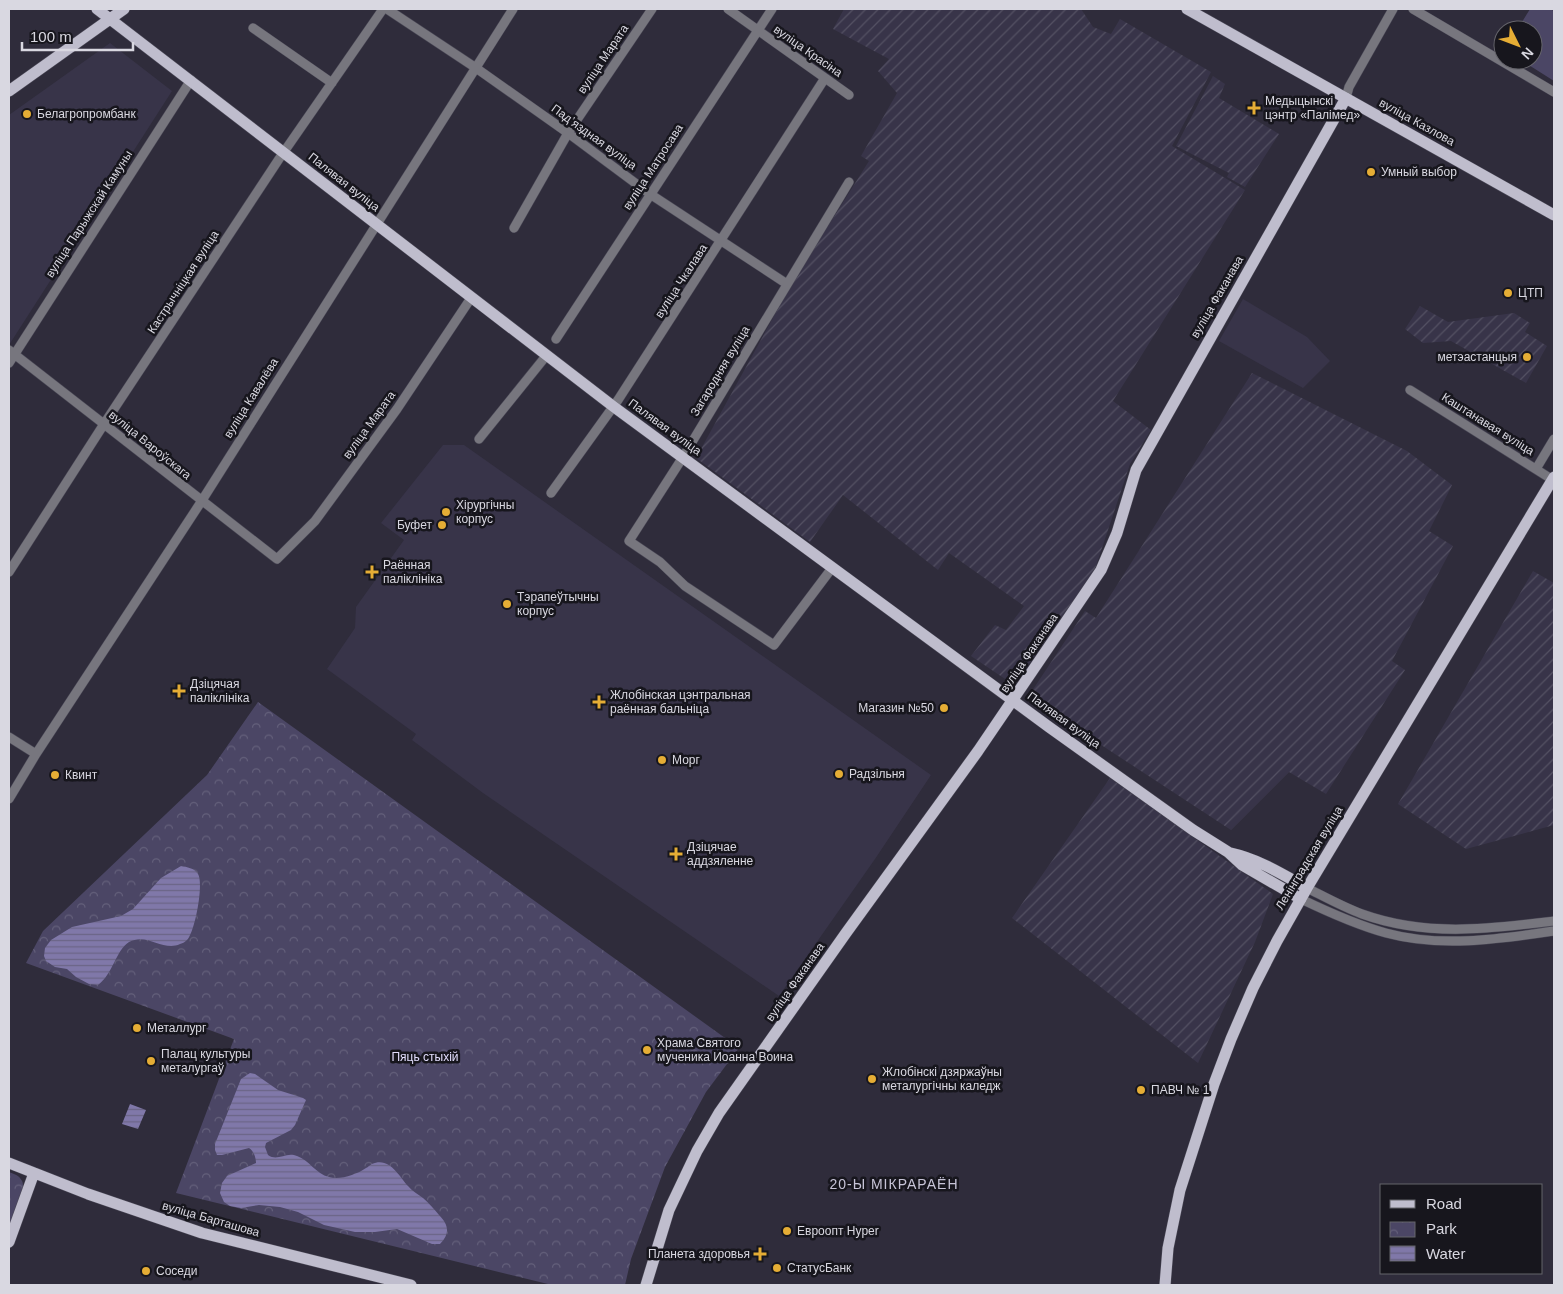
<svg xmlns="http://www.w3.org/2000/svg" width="1563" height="1294" viewBox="0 0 1563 1294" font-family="Helvetica,sans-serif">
<defs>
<pattern id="industrial-furrows" width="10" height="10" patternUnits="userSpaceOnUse" patternTransform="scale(1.25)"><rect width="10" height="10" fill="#383449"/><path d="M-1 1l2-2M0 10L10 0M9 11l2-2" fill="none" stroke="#545163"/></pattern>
<pattern id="park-crowns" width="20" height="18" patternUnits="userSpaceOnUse" patternTransform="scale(1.25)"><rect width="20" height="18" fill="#4b4665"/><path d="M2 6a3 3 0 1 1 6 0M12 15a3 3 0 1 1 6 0" fill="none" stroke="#64607b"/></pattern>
<pattern id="water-rules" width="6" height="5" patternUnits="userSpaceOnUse" patternTransform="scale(1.25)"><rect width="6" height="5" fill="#8078a9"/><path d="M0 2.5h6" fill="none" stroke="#6a6586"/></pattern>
</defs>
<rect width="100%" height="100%" fill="#2f2c3b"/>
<path fill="#383449" d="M 110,43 L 172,91 L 9,345 L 9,115 Z
M 1243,299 L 1307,337 L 1330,361 L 1303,388 L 1219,341 Z
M 443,445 L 464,445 L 931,775 L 875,859 L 779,996 L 483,793 L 412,740 L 416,734 L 327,669 L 355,628 L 356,607 L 404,540 L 381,523 Z"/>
<path fill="url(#industrial-furrows)" d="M 844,9 L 1081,9 L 1093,27 L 1111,34 L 1120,19 L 1211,72 L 1172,146 L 1245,190 L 1113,401 L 1151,430 L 1130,464 L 1094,572 L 1014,685 L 971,656 L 995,625 L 1006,630 L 1024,606 L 949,553 L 938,570 L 843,495 L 810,542 L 696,458 L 791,285 L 869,161 L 861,156 L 897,93 L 878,71 L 889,59 L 833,29 Z
M 1213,76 L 1225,84 L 1219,98 L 1279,134 L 1245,187 L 1227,177 L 1229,173 L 1176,146 Z
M 1420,306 L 1448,322 L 1514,313 L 1530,323 L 1525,332 L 1547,346 L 1526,383 L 1451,341 L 1423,343 L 1405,329 Z
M 1252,373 L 1407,451 L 1452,485 L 1429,531 L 1453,546 L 1392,661 L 1405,670 L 1326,794 L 1289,772 L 1231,830 L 1028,697 L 1085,611 L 1096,618 Z
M 1533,571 L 1554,583 L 1554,825 L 1466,849 L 1398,804 Z
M 1110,778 L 1273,894 L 1255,942 L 1198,1063 L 1012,918 Z"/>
<path fill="url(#park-crowns)" d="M 258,702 L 739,1048 L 706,1092 L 665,1167 L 631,1259 L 625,1285 L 552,1285 L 176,1193 L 234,1039 L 26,963 L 43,931 L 207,775 Z
M 9,1172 C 14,1174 19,1175 22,1181 C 27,1190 13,1220 9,1230 Z"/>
<path fill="#4b4665" d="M 1530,9 L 1550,9 L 1554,11 L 1554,81 L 1521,60 L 1533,60 L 1533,30 L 1517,30 Z"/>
<path fill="url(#water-rules)" d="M 181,866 C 187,867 194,868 198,874 C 204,883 195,932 187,940 C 185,942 183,943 180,944 C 163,952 147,932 129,942 C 116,950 113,974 98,985 L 89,984 L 76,977 L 67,969 L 55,967 L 46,961 L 44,956 L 45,948 L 51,940 L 72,927 L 121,916 L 133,909 L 161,878 Z
M 250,1073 L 255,1074 L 278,1090 L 303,1098 L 306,1100 L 295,1125 L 291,1130 L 266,1143 L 265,1147 L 268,1155 C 278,1162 286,1151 297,1156 C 309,1160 316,1174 329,1177 C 340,1180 356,1175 366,1168 C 367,1168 371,1164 372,1164 C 389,1156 399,1176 408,1186 C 412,1191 418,1194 423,1198 C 429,1203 434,1209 439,1215 C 449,1225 450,1234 440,1244 L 432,1244 L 397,1229 L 375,1232 L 355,1232 L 324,1225 L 298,1212 L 280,1207 L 259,1205 L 241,1208 L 230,1206 L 224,1202 L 220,1193 L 222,1183 L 227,1176 L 256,1163 C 256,1158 254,1151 249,1148 L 222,1155 L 217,1155 L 215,1150 L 215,1144 L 241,1079 Z
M 130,1104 L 146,1110 L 138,1129 L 122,1124 Z"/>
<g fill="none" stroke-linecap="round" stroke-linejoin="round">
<defs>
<path id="minor" d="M 387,9 L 476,68 L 568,133 L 650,194 L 787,284
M 728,9 L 849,95
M 1413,9 L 1554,92
M 253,28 L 332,83
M 1346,98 L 1349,87 L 1393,9
M 514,228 L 568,133 L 652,9
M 556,339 L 772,9
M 9,350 L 277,559 L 315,521 L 397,409 L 471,298
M 9,363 L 191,80
M 1410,390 L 1553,480
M 479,439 L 546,356
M 1536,469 L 1554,439
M 551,493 L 618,400 L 825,78
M 832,568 L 774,645 L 685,586 L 660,562 L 629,541 L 683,457 L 849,182
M 9,572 L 104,424 L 279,159 L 383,9
M 9,737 L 36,754
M 9,799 L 36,754 L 201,502 L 513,9
M 1307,888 C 1325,897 1343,907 1362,914 C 1426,937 1488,929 1554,921
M 1301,899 C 1328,912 1357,925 1386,933 C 1441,948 1499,939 1554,931"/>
<path id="major" d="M 97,9 L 614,407 L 1049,727 L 1193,830 L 1228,852 L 1242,865 L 1301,899
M 1187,9 L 1554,215
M 9,91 L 124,9
M 1230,853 C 1258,859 1282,874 1307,888
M 9,1163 L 88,1194 L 202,1233 L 411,1285
M 9,1242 L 34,1173
M 646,1285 L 669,1210 L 697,1151 L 719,1113 L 846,933 L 978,751 L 1101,570 L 1117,533 L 1136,470 L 1346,98
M 1165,1285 L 1168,1248 L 1180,1190 L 1214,1084 L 1231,1039 L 1253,988 L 1277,941 L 1307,888 L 1554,477"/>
</defs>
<use href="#minor" stroke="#4a4856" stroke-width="10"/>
<use href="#major" stroke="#4a4856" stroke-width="12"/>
<use href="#minor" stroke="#77767e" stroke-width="9"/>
<use href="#major" stroke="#bfbdcd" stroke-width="11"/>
</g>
<g fill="#e5ad35" stroke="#17161d" stroke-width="2">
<path d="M1251.5 100.5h5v5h5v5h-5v5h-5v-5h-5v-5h5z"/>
<circle cx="27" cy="114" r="5"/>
<circle cx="1371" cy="172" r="5"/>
<circle cx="1508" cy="293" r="5"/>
<circle cx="1527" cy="357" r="5"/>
<circle cx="446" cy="512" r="5"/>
<circle cx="442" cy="525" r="5"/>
<path d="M369.5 564.5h5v5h5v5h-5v5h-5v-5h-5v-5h5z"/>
<circle cx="507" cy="604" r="5"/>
<path d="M176.5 683.5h5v5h5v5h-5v5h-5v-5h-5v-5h5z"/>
<path d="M596.5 694.5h5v5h5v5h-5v5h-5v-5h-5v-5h5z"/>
<circle cx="944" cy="708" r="5"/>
<circle cx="662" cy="760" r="5"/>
<circle cx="839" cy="774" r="5"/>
<circle cx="55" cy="775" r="5"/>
<path d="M673.5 846.5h5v5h5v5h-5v5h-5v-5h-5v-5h5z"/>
<circle cx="137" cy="1028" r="5"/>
<circle cx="647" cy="1050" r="5"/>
<circle cx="151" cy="1061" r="5"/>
<circle cx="872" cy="1079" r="5"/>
<circle cx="1141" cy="1090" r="5"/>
<circle cx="787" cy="1231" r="5"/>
<path d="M757.5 1246.5h5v5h5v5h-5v5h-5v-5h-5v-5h5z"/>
<circle cx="777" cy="1268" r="5"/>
<circle cx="146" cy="1271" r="5"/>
</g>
<g text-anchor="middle" stroke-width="5" stroke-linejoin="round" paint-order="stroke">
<g font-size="12" fill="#d9d8e1" stroke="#17161d">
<text transform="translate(808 51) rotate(35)" y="4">вуліца Красіна</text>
<text transform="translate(603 59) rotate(-56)" y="4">вуліца Марата</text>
<text transform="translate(1417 122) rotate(29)" y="4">вуліца Казлова</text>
<text transform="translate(594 137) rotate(36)" y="4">Падʼяздная вуліца</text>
<text transform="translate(653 167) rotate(-57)" y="4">вуліца Матросава</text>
<text transform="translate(344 182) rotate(38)" y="4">Палявая вуліца</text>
<text transform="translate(89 214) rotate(-57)" y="4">вуліца Парыжскай Камуны</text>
<text transform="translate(681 281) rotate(-57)" y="4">вуліца Чкалава</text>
<text transform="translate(183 282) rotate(-57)" y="4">Кастрычніцкая вуліца</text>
<text transform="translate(1217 297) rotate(-60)" y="4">вуліца Факанава</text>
<text transform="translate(720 371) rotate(-59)" y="4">Загародняя вуліца</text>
<text transform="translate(251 398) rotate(-58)" y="4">вуліца Кавалёва</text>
<text transform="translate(1488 424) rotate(32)" y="4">Каштанавая вуліца</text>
<text transform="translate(369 425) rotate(-54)" y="4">вуліца Марата</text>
<text transform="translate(665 427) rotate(36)" y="4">Палявая вуліца</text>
<text transform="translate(150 445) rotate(39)" y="4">вуліца Вароўскага</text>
<text transform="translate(1029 653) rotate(-56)" y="4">вуліца Факанава</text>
<text transform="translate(1064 720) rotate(36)" y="4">Палявая вуліца</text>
<text transform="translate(1309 858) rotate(-59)" y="4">Ленінградская вуліца</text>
<text transform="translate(795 982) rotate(-55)" y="4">вуліца Факанава</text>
<text transform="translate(211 1219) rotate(16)" y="4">вуліца Барташова</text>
</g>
<g font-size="12" fill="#d9d8e1" stroke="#17161d" text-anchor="start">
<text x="1265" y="105">Медыцынскі<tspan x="1265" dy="14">цэнтр «Палімед»</tspan></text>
<text x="37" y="118">Белагропромбанк</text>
<text x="1381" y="176">Умный выбор</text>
<text x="1518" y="297">ЦТП</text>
<text x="1517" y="361" text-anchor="end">метэастанцыя</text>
<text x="456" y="509">Хірургічны<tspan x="456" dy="14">корпус</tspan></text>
<text x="432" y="529" text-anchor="end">Буфет</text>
<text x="383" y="569">Раённая<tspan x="383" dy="14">паліклініка</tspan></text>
<text x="517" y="601">Тэрапеўтычны<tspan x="517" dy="14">корпус</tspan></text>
<text x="190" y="688">Дзіцячая<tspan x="190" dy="14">паліклініка</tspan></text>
<text x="610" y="699">Жлобінская цэнтральная<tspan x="610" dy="14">раённая бальніца</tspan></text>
<text x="934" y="712" text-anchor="end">Магазин №50</text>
<text x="672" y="764">Морг</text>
<text x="849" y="778">Радзільня</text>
<text x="65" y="779">Квинт</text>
<text x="687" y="851">Дзіцячае<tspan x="687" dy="14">аддзяленне</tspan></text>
<text x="147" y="1032">Металлург</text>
<text x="657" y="1047">Храма Святого<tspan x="657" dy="14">мученика Иоанна Воина</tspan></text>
<text x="161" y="1058">Палац культуры<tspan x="161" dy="14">металургаў</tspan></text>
<text x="882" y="1076">Жлобінскі дзяржаўны<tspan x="882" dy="14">металургічны каледж</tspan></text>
<text x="1151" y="1094">ПАВЧ № 1</text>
<text x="797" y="1235">Евроопт Hyper</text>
<text x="750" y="1258" text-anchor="end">Планета здоровья</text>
<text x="787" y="1272">СтатусБанк</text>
<text x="156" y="1275">Соседи</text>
</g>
<g font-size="12" fill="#e1dcfb" stroke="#17161d">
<text x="425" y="1061">Пяць стыхій</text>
</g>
<g font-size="14" letter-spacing="1" fill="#c7c4d7" stroke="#17161d">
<text x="894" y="1189">20-Ы МІКРАРАЁН</text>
</g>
</g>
<rect width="1563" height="1294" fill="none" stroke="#d9d8e1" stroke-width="20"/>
<rect x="1380" y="1184" width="162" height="90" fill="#17161d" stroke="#65646b"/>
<rect x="1390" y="1200" width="25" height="8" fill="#bfbdcd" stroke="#65646b"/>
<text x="1426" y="1209" font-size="15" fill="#d9d8e1">Road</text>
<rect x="1390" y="1222" width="25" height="15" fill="url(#park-crowns)" stroke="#65646b"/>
<text x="1426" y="1234" font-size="15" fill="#d9d8e1">Park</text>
<rect x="1390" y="1246" width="25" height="15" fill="url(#water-rules)" stroke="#65646b"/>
<text x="1426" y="1259" font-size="15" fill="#d9d8e1">Water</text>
<g transform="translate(1518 45) rotate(132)"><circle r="24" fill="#17161d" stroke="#65646b"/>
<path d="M0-4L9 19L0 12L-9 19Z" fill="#e5ad35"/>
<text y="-8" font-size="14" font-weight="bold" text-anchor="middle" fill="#d9d8e1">N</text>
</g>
<path d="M22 42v8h111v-8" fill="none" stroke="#d9d8e1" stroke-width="2.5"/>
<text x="30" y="42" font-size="15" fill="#d9d8e1" stroke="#17161d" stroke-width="4" paint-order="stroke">100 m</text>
</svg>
